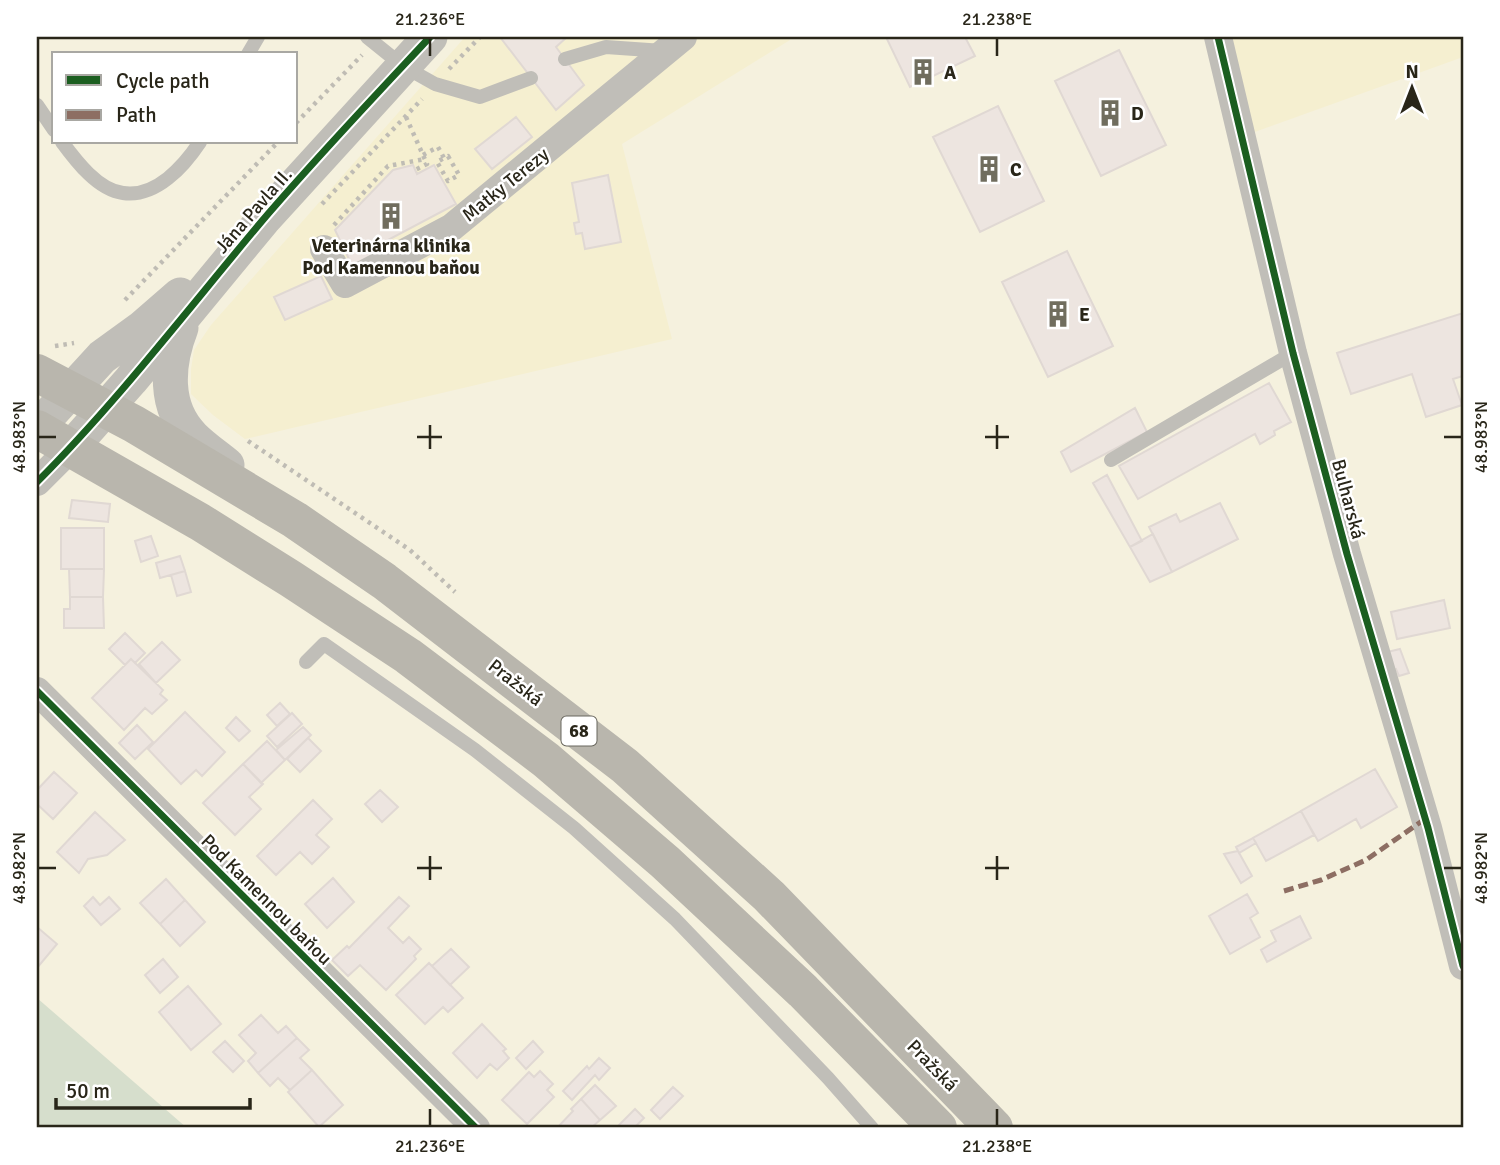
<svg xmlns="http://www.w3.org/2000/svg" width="1500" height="1165" viewBox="0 0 1500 1165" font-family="Signika,sans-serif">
<rect width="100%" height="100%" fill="#f5f1de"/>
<path fill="#f5efd0" d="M 465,37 L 788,37 L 790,40 L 622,144 L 672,339 L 245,439 L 213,415 L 191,394 L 191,369 L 194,350 L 211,325 Z
M 1218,37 L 1463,37 L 1463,57 L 1241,137 Z"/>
<path fill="#d6decc" d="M 37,998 L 187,1128 L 37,1128 Z"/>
<path fill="#ede5e0" stroke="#e0d8d3" stroke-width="2" d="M 500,37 L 567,37 L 556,47 L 584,85 L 556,110 Z
M 886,37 L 965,37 L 975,56 L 910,87 Z
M 1119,50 L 1166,145 L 1101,176 L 1055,81 Z
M 998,106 L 1044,201 L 980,232 L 933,137 Z
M 516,117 L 532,137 L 492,169 L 475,149 Z
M 413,165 L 417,174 L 434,165 L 456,204 L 369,250 L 372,259 L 350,272 L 345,260 L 349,259 L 335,230 L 393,170 Z
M 608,175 L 621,242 L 585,249 L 582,233 L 576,234 L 574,223 L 579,222 L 572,183 Z
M 1067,251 L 1113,346 L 1048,377 L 1002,282 Z
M 321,276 L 332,299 L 285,320 L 274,297 Z
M 1463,313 L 1463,376 L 1453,379 L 1462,405 L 1426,417 L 1412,374 L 1351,394 L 1337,353 Z
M 1269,383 L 1291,422 L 1274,431 L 1275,435 L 1260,444 L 1255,434 L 1138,499 L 1119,466 Z
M 1135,408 L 1147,432 L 1071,472 L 1061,452 Z
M 1107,475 L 1142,541 L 1130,547 L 1093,483 Z
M 72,500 L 110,504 L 108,522 L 69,518 Z
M 1220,503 L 1238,539 L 1172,572 L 1149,527 L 1176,514 L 1180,522 Z
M 61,528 L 104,528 L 104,569 L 61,569 Z
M 1153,534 L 1172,572 L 1150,582 L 1130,547 Z
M 151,536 L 158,556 L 141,562 L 135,541 Z
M 180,556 L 185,571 L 160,578 L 156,563 Z
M 69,569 L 104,569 L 103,597 L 70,597 Z
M 185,571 L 191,592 L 177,596 L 171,575 Z
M 70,597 L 103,597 L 104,628 L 64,628 L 64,609 L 70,609 Z
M 1444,600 L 1450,628 L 1397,639 L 1391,612 Z
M 125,633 L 145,653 L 135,663 L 131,659 L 125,665 L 109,649 Z
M 162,642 L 180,660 L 156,683 L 139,664 Z
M 1400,649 L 1409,673 L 1399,676 L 1396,669 L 1388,672 L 1383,653 Z
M 131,659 L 163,690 L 160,694 L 167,700 L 152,714 L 145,708 L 124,730 L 92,698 Z
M 280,703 L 290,714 L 277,726 L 267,715 Z
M 185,712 L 225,752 L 202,776 L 196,770 L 181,784 L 148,749 Z
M 292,713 L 302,724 L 277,747 L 267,736 Z
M 236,717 L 250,731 L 239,741 L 226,728 Z
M 137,725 L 153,742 L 135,759 L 119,743 Z
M 303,727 L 311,735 L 285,760 L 276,750 Z
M 308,738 L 321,751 L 300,772 L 287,759 Z
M 267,741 L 285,760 L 261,783 L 243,764 Z
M 243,764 L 263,784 L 249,797 L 261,809 L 235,835 L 203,803 Z
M 1375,769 L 1397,807 L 1361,828 L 1356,819 L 1318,841 L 1301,811 Z
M 54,772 L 77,793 L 53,819 L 37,804 L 37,790 Z
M 380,790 L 398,807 L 382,822 L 365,804 Z
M 313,800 L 332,819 L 316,835 L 329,847 L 312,864 L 300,852 L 276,875 L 257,856 Z
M 1301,811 L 1314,835 L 1266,861 L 1253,838 Z
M 95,812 L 125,840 L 107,855 L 88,859 L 79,873 L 57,852 Z
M 1253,838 L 1256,843 L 1239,853 L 1236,847 Z
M 1238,851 L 1252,876 L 1241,883 L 1224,854 Z
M 333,878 L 354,902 L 327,928 L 305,904 Z
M 166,879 L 185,900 L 160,924 L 140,903 Z
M 1247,894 L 1258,913 L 1250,918 L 1260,937 L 1230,954 L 1209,916 Z
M 93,897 L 100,905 L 109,897 L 120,909 L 101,925 L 84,906 Z
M 399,897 L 409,906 L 388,928 L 403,943 L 409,937 L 421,949 L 414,956 L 416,959 L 386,990 L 360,965 L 348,976 L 332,960 L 347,946 L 349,948 Z
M 185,900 L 205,922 L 180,946 L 160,924 Z
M 1300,916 L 1311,938 L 1267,962 L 1261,950 L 1276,941 L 1271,931 Z
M 37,927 L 57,944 L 37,968 Z
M 451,949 L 469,967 L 450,985 L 432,966 Z
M 163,959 L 178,977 L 160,993 L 145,975 Z
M 429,963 L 463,998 L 448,1012 L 443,1007 L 425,1024 L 396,995 Z
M 188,986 L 221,1024 L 191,1050 L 159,1012 Z
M 261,1015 L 278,1033 L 286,1026 L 297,1038 L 258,1073 L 248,1061 L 256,1053 L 239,1035 Z
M 482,1024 L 506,1049 L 503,1051 L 509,1058 L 497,1070 L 490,1064 L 477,1078 L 453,1053 Z
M 297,1038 L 309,1050 L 300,1058 L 312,1070 L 290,1090 L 278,1078 L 270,1086 L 258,1073 Z
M 225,1041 L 244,1061 L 233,1072 L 213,1052 Z
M 533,1041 L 543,1052 L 526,1069 L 516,1058 Z
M 599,1058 L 610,1068 L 599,1080 L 595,1075 L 572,1100 L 563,1091 L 587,1066 L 589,1069 Z
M 312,1070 L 343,1105 L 319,1127 L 288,1092 Z
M 540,1071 L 553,1084 L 547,1090 L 554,1097 L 527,1124 L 502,1100 L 529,1072 L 534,1077 Z
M 595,1085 L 616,1106 L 600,1120 L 581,1099 Z
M 673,1087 L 683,1096 L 660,1119 L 651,1110 Z
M 581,1099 L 600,1120 L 591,1128 L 557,1128 L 573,1111 L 571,1109 Z
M 635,1109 L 644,1118 L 634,1128 L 622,1128 L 619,1125 Z"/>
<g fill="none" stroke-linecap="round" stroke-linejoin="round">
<path stroke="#bfbcb4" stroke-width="4.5" stroke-dasharray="3.5 5" stroke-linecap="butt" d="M 449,69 L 480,37
M 406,117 L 427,164 L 415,170
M 296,123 L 362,55
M 423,155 L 438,147 L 444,158 L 448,156 L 459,175 L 448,181 L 437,162 L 444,158
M 322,204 L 422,99
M 334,225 L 388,166 L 425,159
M 125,300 L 278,142
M 55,346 L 74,343
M 248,441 L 410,550 L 455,592"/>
<path stroke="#c0beb8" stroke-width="14" d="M 367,37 L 403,66 L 435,84 L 480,97 L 531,78
M 248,54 L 258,37
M 565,59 L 606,47 L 663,51
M 37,105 L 54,130
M 62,142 C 76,161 98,190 123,193 C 156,198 184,166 200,142
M 1111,460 L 1293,353
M 306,662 L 324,644 L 475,750 L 574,828 L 675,919 L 828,1078 L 872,1128"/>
<path stroke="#c0beb8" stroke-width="28" d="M 1218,37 L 1293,353 L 1347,554 L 1428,828 L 1463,966
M 324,249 L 345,284 L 451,228 L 683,37
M 37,482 L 70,449
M 37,691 L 476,1128"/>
<path stroke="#c0beb8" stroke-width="35" d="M 181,328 C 167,364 163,407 193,437 C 203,447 216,456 227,465
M 37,428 L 102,357 L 142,328 L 180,295
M 70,449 L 131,380 L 263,220 L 430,37"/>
<path stroke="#b9b6ad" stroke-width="38" d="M 37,373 L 134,424 L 295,520 L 384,581 L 625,766 L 769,896 L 994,1128
M 37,429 L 200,522 L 291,579 L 408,656 L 546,760 L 665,862 L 803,991 L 938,1128"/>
<path stroke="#8d6e63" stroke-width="5" stroke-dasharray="10 5" stroke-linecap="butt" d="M 1284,891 L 1321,880 L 1366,860 L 1425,819"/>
<defs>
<path id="cycleway" d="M 1218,37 L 1293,353 L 1347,554 L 1428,828 L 1463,966
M 37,482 C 118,401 188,309 262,221 C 316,158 374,97 430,37
M 37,691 L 476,1128"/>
</defs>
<use href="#cycleway" stroke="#fff" stroke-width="11"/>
<use href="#cycleway" stroke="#1b5e20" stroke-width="7"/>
</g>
<path fill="none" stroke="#292619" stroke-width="2.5" d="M 430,38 L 430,56M 997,38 L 997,56M 430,425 L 430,449M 997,425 L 997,449M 38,437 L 56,437M 417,437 L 442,437M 985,437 L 1009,437M 1444,437 L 1462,437M 430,856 L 430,880M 997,856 L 997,880M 38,868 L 56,868M 417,868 L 442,868M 985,868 L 1009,868M 1444,868 L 1462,868M 430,1109 L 430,1126M 997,1109 L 997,1126"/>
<defs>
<symbol id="building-bare" viewBox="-9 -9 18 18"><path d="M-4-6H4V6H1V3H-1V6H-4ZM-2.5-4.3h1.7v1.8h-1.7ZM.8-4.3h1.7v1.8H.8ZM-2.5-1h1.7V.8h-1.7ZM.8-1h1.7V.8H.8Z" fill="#706d5e" stroke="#fff" stroke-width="2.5" paint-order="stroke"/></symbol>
</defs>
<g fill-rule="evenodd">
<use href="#building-bare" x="904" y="53" width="38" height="38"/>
<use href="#building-bare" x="1091" y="94" width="38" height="38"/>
<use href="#building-bare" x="970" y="150" width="38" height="38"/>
<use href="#building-bare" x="372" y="197" width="38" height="38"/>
<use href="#building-bare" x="1039" y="295" width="38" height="38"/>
</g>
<g text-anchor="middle" stroke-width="5" stroke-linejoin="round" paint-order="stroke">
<rect fill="#fff" stroke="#69675e" stroke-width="2" x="561.5" y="716.5" width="35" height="29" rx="5"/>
<g font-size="18" font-weight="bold" fill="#292619">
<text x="579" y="737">68</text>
</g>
<g font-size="19" font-weight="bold" fill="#292619" stroke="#fff" text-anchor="start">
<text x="944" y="79">A</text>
<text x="1131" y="120">D</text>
<text x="1010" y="176">C</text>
<text x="391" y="252" text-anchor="middle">Veterinárna klinika<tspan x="391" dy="22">Pod Kamennou baňou</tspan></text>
<text x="1079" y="321">E</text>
</g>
<g font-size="19" fill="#292619" stroke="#fff">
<text transform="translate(505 184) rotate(-39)" y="7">Matky Terezy</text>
<text transform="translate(253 210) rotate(-49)" y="7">Jána Pavla II.</text>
<text transform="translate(1349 499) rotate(75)" y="7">Bulharská</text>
<text transform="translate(516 682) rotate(38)" y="7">Pražská</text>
<text transform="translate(267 899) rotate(45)" y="7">Pod Kamennou baňou</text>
<text transform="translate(933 1065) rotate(46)" y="7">Pražská</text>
</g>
</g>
<rect width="1500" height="1165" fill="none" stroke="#ffffff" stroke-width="77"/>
<rect x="52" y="52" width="245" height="91" fill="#ffffff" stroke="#a9a8a3" stroke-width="2"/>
<rect x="66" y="75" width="35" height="10" fill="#1b5e20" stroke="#a9a8a3" stroke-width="2"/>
<text x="116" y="88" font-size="21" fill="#292619">Cycle path</text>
<rect x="66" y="110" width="35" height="10" fill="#8d6e63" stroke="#a9a8a3" stroke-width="2"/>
<text x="116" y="122" font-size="21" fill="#292619">Path</text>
<g transform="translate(1412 88)" stroke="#ffffff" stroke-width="5" paint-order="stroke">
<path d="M0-5L12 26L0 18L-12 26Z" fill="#292619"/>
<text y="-10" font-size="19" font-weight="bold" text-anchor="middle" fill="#292619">N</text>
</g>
<path d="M56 1098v10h194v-10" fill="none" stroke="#292619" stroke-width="3.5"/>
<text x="66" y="1098" font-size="21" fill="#292619" stroke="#ffffff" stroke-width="5" paint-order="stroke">50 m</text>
<rect x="38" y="38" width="1424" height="1088" fill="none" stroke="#292619" stroke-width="2.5"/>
<g font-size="18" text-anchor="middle" fill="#292619">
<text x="430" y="25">21.236°E</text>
<text x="997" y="25">21.238°E</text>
<text transform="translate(19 437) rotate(-90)" y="6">48.983°N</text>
<text transform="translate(1481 437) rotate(-90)" y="6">48.983°N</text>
<text transform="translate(19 868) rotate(-90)" y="6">48.982°N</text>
<text transform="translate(1481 868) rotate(-90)" y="6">48.982°N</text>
<text x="430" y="1152">21.236°E</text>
<text x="997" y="1152">21.238°E</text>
</g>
</svg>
